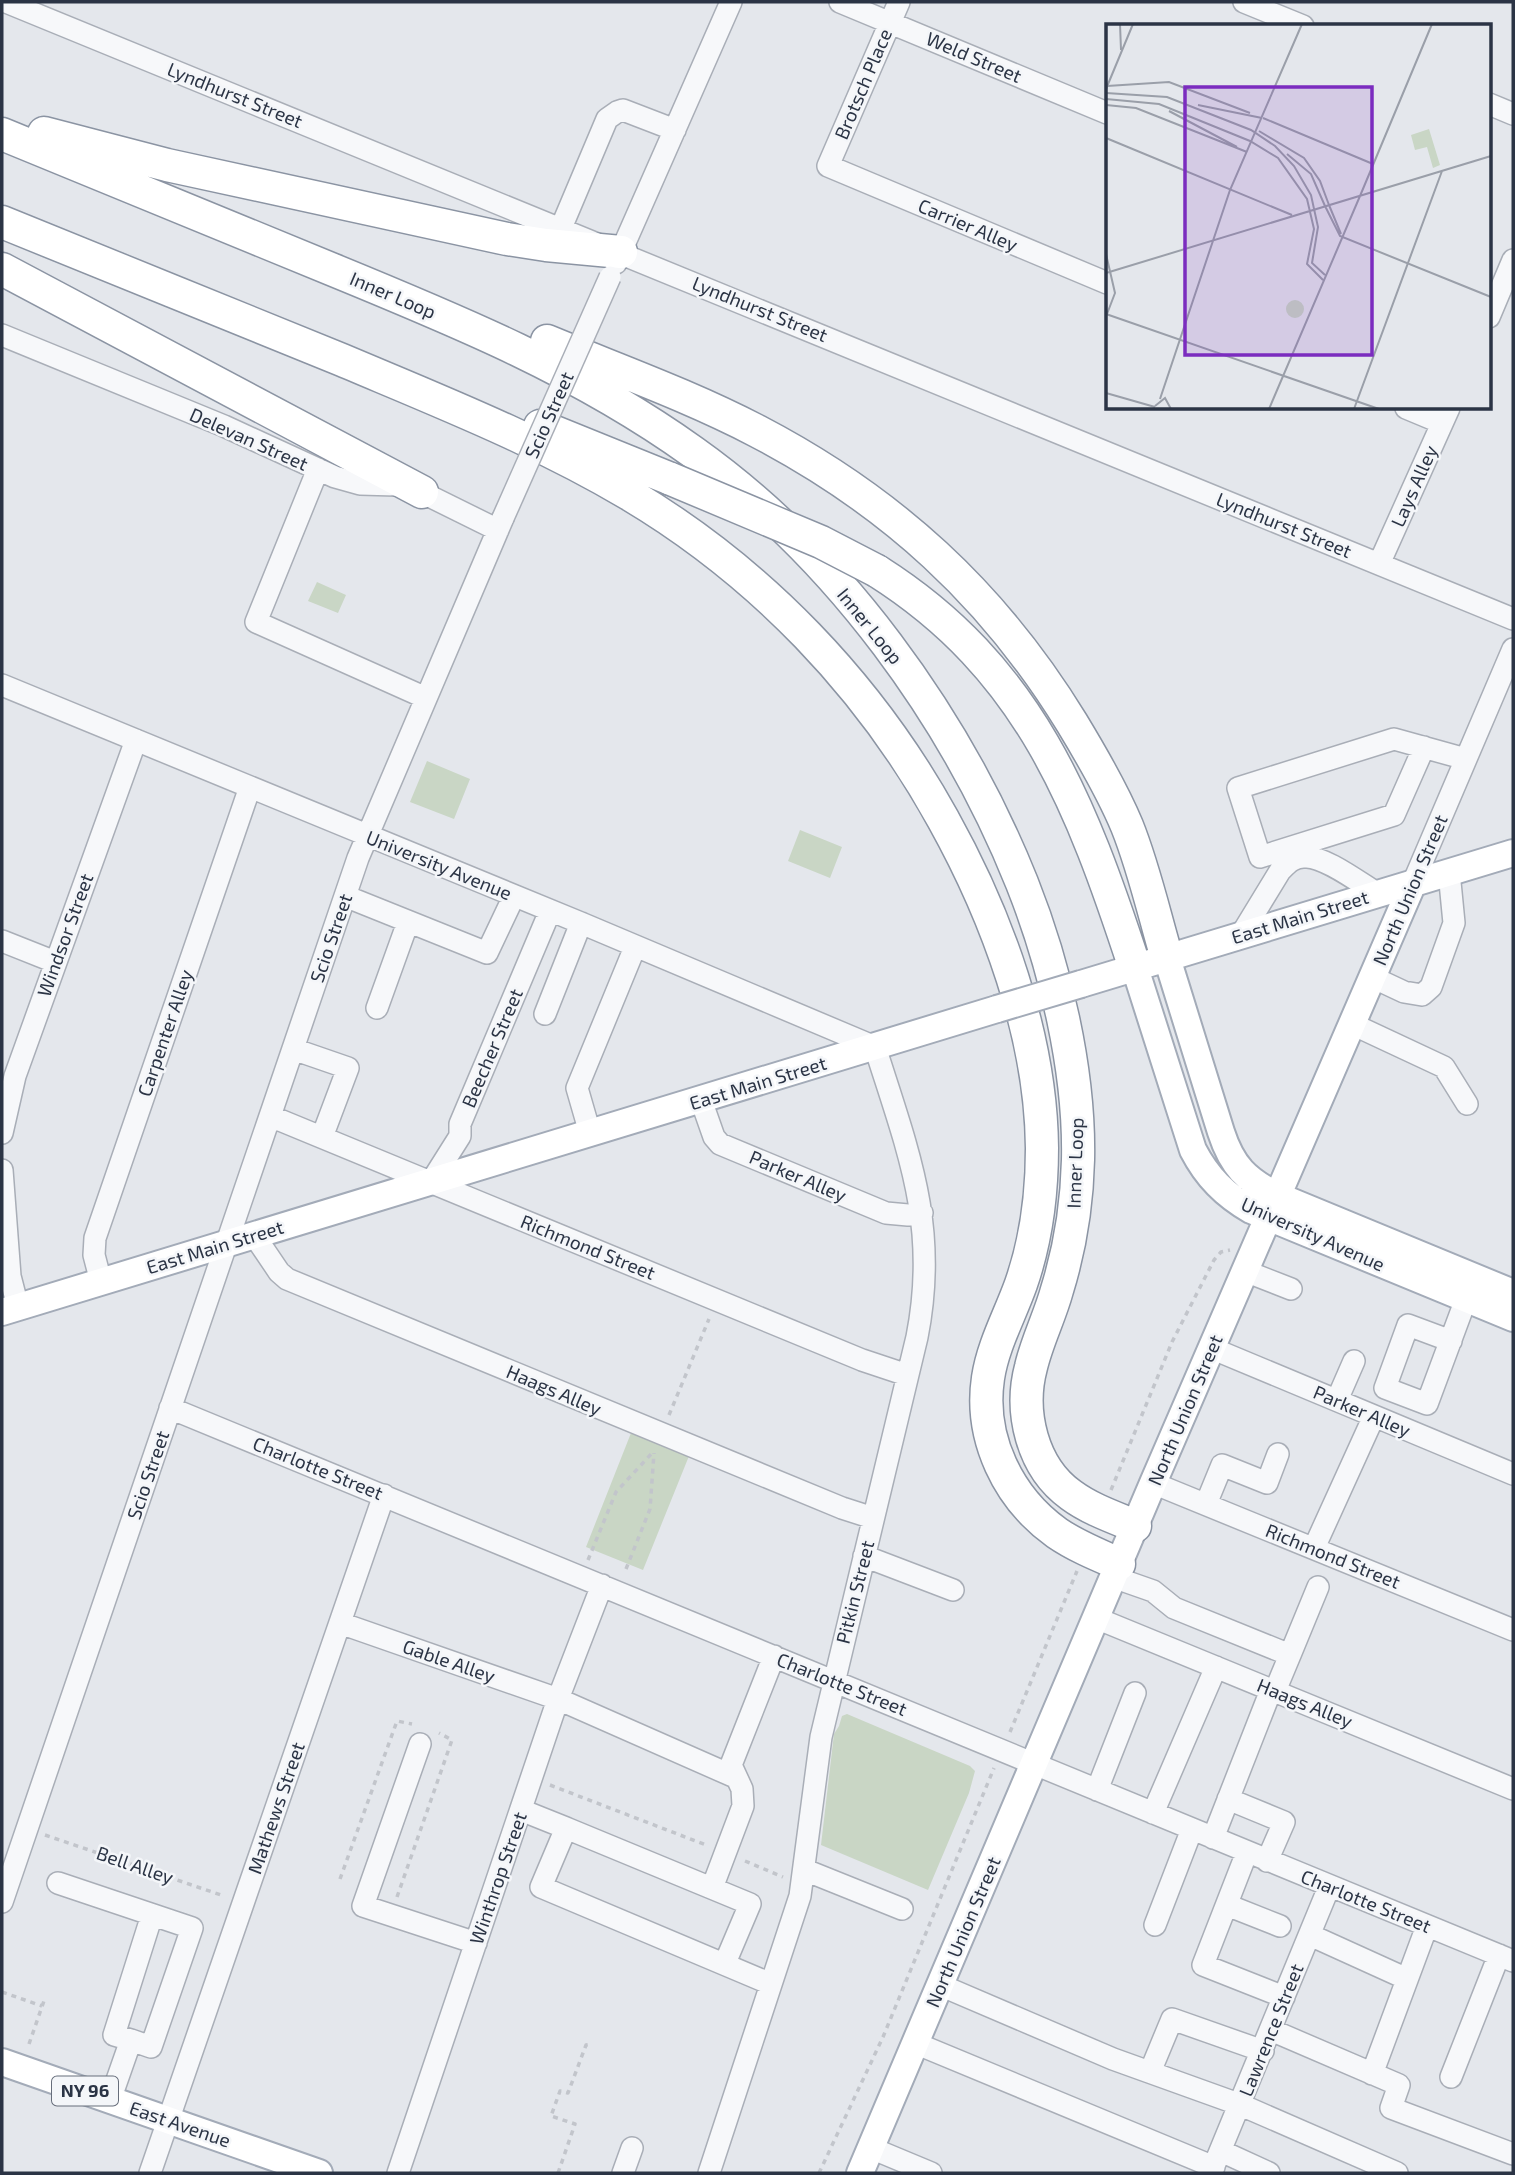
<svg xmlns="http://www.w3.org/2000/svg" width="1515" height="2175" viewBox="0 0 1515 2175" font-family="'Exo 2',sans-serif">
<rect width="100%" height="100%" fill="#e4e7ec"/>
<path fill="#c9d6c5" d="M 317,582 L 346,595 L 338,613 L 308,601 Z
M 427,761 L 470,779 L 454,819 L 410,802 Z
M 800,830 L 842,847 L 830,878 L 788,861 Z
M 631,1433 L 689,1456 L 643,1570 L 586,1547 Z
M 847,1714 L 970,1766 L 975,1771 L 969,1793 L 928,1890 L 821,1845 L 834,1734 L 839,1726 L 842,1716 Z"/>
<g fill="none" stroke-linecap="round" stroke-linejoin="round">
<defs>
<path id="minor" d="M 6,2 L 1513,619
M 840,2 L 1107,113
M 899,2 L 828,166 L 1107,283
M 1244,2 L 1303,26
M 1489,104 L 1513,114
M 561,228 L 607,119 L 617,112 L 623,110 L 675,130
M 616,263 L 731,2
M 1489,317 L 1513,260
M 2,335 L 224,426 L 335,477 L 360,484 L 396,485 L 413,488 L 498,530
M 1406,408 L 1442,423
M 318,469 L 256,622 L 426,698
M 1379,564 L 1449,408
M 2,685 L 581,923 L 875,1047 C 908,1151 939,1226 917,1337 L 821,1737 L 800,1896 L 709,2173
M 1424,747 L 1394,815 L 1260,857 L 1238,788 L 1394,739 L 1466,759
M 1413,883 L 1513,649
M 345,896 L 487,953 L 514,896
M 1241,935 L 1280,871 C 1287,864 1293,857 1304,857 C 1323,855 1360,883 1378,894
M 2,941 L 55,962
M 1372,977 L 1404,992 L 1422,995 L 1431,987 L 1454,923 L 1449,872
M 377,1008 L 408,922
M 545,1014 L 581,923
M 1352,1024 L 1444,1067 L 1467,1104
M 293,1049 L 348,1068 L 322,1137
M 701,1100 L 714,1137 L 720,1144 L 886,1213 L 908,1215 L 922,1213
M 270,1116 L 862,1360 L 907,1375
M 2,1133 L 15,1076 L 136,740
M 590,1133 L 577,1088 L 635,947
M 2,1170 L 10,1276 L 18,1307
M 431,1182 L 460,1136 L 460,1124 L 550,911
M 254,1235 L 279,1272 L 287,1279 L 842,1508 L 873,1518
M 1245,1271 L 1291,1289
M 101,1282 L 94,1255 L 95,1238 L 250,787
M 1451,1341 L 1408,1325 L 1385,1388 L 1427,1404 L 1466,1299
M 1211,1348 L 1513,1474
M 1337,1400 L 1354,1361
M 170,1408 L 1513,1961
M 1153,1483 L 1513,1630
M 1206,1504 L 1222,1465 L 1267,1483 L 1278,1454
M 1314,1548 L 1374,1416
M 864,1556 L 953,1590
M 1113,1577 L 1153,1591 L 1174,1608 L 1290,1655 L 1318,1587
M 1096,1618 L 1513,1789
M 340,1623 L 558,1699 L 735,1777
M 1275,1691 L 1290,1655
M 420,1744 L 363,1906 L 476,1943
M 1097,1790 L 1135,1693
M 1228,1799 L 1284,1822 L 1267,1861
M 521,1810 L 566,1828
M 1153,1813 L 1216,1667
M 1213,1838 L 1271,1690
M 1247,1852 L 1203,1965 L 1284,1997
M 805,1870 L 902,1909
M 58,1883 L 192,1928 L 151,2047 L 131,2040 L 110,2100
M 712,1888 L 743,1806 L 742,1789 L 731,1765 L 774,1656
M 2,1902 L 358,858 L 503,518
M 1227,1905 L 1280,1926
M 1155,1925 L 1192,1829
M 1310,1935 L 1407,1979
M 725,1963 L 750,1904 L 566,1828 L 541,1887 L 771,1984
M 940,1985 L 1113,2059 L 1241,2105 L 1397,2173
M 1271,2030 L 1399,2085 L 1391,2108 L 1513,2154
M 131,2040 L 114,2035 L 152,1915
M 915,2043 L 1214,2167
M 1150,2072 L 1172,2019 L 1263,2051
M 1372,2074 L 1427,1926
M 1451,2077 L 1499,1955
M 871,2148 L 931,2173
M 1221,2151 L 1269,2173
M 150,2173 L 384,1495
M 398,2173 L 558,1699 L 602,1585
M 623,2173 L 632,2148
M 1211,2173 L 1329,1887"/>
<path id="major" d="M 1167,958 L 1221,1132 C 1232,1166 1246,1180 1278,1196 L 1513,1293
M 1135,968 L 1193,1150 C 1207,1177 1225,1195 1251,1210 L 1513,1318
M 1081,984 L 1513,853
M 2,1312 L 997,1009
M 2,2062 L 319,2173
M 860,2173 L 1153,1483 L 1413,883"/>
<path id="highway" d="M 44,133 L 167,165 L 507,239 L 546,245 L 621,252
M 2,134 C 111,179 221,224 331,269 C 458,321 580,371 693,452 C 838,555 956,718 1022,883 C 1055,966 1080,1070 1078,1160 C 1077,1204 1070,1248 1057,1290 C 1050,1316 1037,1341 1031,1367 C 1019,1412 1032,1467 1071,1495 C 1090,1509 1113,1517 1135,1526
M 2,222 C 115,268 229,314 342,360 C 439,401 538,440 629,494 C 760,572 869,685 943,819 C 997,916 1041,1035 1042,1148 C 1042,1194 1036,1241 1021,1284 C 1010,1315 993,1345 988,1378 C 979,1438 1008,1498 1057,1533 C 1076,1546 1098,1555 1119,1564
M 2,269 L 422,492
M 547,341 C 617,370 690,396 757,431 C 891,501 993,594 1072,723 C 1092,756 1112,790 1127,826 C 1144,868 1154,914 1167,958
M 540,426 L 671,479
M 877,571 C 1030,668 1081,803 1135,968"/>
</defs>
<use href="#minor" stroke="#a9aeb7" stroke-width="24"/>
<use href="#major" stroke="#a3abb8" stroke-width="30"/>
<use href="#highway" stroke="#8b94a3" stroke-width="35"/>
<path stroke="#c2c5cb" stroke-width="3.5" stroke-dasharray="5 5" stroke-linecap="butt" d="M 669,1415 L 709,1319
M 1111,1490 L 1172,1342 L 1214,1260 L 1221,1252 L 1230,1250
M 588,1560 L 616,1492 L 654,1451
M 626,1569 L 650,1509 L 654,1453
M 1010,1732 L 1077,1571
M 550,1785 L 706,1845
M 45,1835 L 224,1896
M 745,1861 L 783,1877
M 340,1879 L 397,1721 L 412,1724
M 397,1897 L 452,1740 L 439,1733
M 2,1992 L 42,2006
M 29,2044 L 45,1998
M 558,2173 L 575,2124 L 551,2116 L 560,2091 L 568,2093 L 586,2045 L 592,2044
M 819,2173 L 883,2037 L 994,1768"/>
<use href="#minor" stroke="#f7f8fa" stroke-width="21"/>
<use href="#major" stroke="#fff" stroke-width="26"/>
<use href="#highway" stroke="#fff" stroke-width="32"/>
<defs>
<path id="minor-bridge" d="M 503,518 L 610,277"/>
<path id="major-bridge" d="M 997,1009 L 1081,984"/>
<path id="highway-bridge" d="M 671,479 L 821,542 L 877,571"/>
</defs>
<use href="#minor-bridge" stroke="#a9aeb7" stroke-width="24" stroke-linecap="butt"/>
<use href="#major-bridge" stroke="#a3abb8" stroke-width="30" stroke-linecap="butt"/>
<use href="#highway-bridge" stroke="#8b94a3" stroke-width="35" stroke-linecap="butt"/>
<use href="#minor-bridge" stroke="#f7f8fa" stroke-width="21"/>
<use href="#major-bridge" stroke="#fff" stroke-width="26"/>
<use href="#highway-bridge" stroke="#fff" stroke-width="32"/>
</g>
<g text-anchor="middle" stroke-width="5" stroke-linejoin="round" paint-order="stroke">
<rect fill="#f4f6f9" stroke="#676e7b" stroke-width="2" x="52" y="2076.5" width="66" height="29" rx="5"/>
<g font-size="18" font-weight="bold" fill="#2b3445">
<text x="85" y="2097">NY 96</text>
</g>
<g font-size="19" fill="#2b3445" stroke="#f4f6f9">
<text transform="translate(974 57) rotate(23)" y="7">Weld Street</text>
<text transform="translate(863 84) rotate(-67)" y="7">Brotsch Place</text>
<text transform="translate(235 95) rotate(22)" y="7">Lyndhurst Street</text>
<text transform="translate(968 225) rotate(23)" y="7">Carrier Alley</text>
<text transform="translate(393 295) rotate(23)" y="7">Inner Loop</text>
<text transform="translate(760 309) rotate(22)" y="7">Lyndhurst Street</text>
<text transform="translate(549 415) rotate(-66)" y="7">Scio Street</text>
<text transform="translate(249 439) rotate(24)" y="7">Delevan Street</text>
<text transform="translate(1414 486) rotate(-66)" y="7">Lays Alley</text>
<text transform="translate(1284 525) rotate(22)" y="7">Lyndhurst Street</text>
<text transform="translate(870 626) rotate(51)" y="7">Inner Loop</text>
<text transform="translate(439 865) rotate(22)" y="7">University Avenue</text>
<text transform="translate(1410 890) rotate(-67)" y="7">North Union Street</text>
<text transform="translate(1300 917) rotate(-17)" y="7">East Main Street</text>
<text transform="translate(65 935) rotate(-70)" y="7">Windsor Street</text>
<text transform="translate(331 938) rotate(-71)" y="7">Scio Street</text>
<text transform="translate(165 1033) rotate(-71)" y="7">Carpenter Alley</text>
<text transform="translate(492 1048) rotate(-67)" y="7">Beecher Street</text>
<text transform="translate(758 1083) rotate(-17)" y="7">East Main Street</text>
<text transform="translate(1075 1163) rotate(-88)" y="7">Inner Loop</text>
<text transform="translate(798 1176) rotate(23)" y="7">Parker Alley</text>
<text transform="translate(1313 1234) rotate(24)" y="7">University Avenue</text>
<text transform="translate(215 1247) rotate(-17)" y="7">East Main Street</text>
<text transform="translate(588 1247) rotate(22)" y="7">Richmond Street</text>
<text transform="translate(554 1390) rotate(23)" y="7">Haags Alley</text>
<text transform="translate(1185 1410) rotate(-67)" y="7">North Union Street</text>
<text transform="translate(1362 1411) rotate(23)" y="7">Parker Alley</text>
<text transform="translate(318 1468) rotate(22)" y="7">Charlotte Street</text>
<text transform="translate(148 1475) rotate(-71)" y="7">Scio Street</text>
<text transform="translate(1333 1556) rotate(22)" y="7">Richmond Street</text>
<text transform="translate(855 1592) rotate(-76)" y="7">Pitkin Street</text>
<text transform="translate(449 1661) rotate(19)" y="7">Gable Alley</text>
<text transform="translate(842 1684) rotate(22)" y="7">Charlotte Street</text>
<text transform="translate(1305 1703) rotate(22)" y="7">Haags Alley</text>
<text transform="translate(276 1808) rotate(-71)" y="7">Mathews Street</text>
<text transform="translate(135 1865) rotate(19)" y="7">Bell Alley</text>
<text transform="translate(498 1878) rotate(-71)" y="7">Winthrop Street</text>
<text transform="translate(1366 1901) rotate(22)" y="7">Charlotte Street</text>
<text transform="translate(963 1932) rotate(-67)" y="7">North Union Street</text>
<text transform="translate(1271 2030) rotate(-68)" y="7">Lawrence Street</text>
<text transform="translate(180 2124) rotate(19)" y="7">East Avenue</text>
</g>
</g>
<g transform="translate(1106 24)">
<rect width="385" height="385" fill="#e4e7ec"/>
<path d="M 323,105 L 334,141 L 327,144 L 321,123 L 309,126 L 305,111 ZM180 285a9 9 0 1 1 18 0a9 9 0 1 1-18 0Z" fill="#c9d6c5"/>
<path fill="none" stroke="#9a9fa9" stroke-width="2" d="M 14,0 L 15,26M 1,62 L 63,58 L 144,89M 0,65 L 27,0M 0,69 L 61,73 L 145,106 L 169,122 L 188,142 L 205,171 L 212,203 L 206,239 L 219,251M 0,75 L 53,80 L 144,117 L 172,134 L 201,175 L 208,205 L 201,240 L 217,256M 0,81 L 30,84 L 141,128M 92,81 L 156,94M 63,87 L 131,123M 157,94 L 267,140M 153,107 L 198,134 L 214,157 L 223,181M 0,114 L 186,191M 181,130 L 205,150 L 219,182M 254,172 L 326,0M 223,181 L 235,210M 219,182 L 234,212 L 385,273M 0,230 L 9,269 L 1,290M 0,249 L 385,132M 0,290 L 273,385M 0,369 L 49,383M 54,375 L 124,166 L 196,0M 49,382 L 59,374 L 65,385M 67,385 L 117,385M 163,385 L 254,172M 248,385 L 336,147"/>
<path fill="#7b2cbf" fill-opacity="0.15" stroke="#7b2cbf" stroke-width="3.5" d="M 79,63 L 266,63 L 266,331 L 79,331 Z"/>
<rect width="385" height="385" fill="none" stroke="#2b3445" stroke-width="3.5"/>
</g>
<rect width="1515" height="2175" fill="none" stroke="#2b3445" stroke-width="7"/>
</svg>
